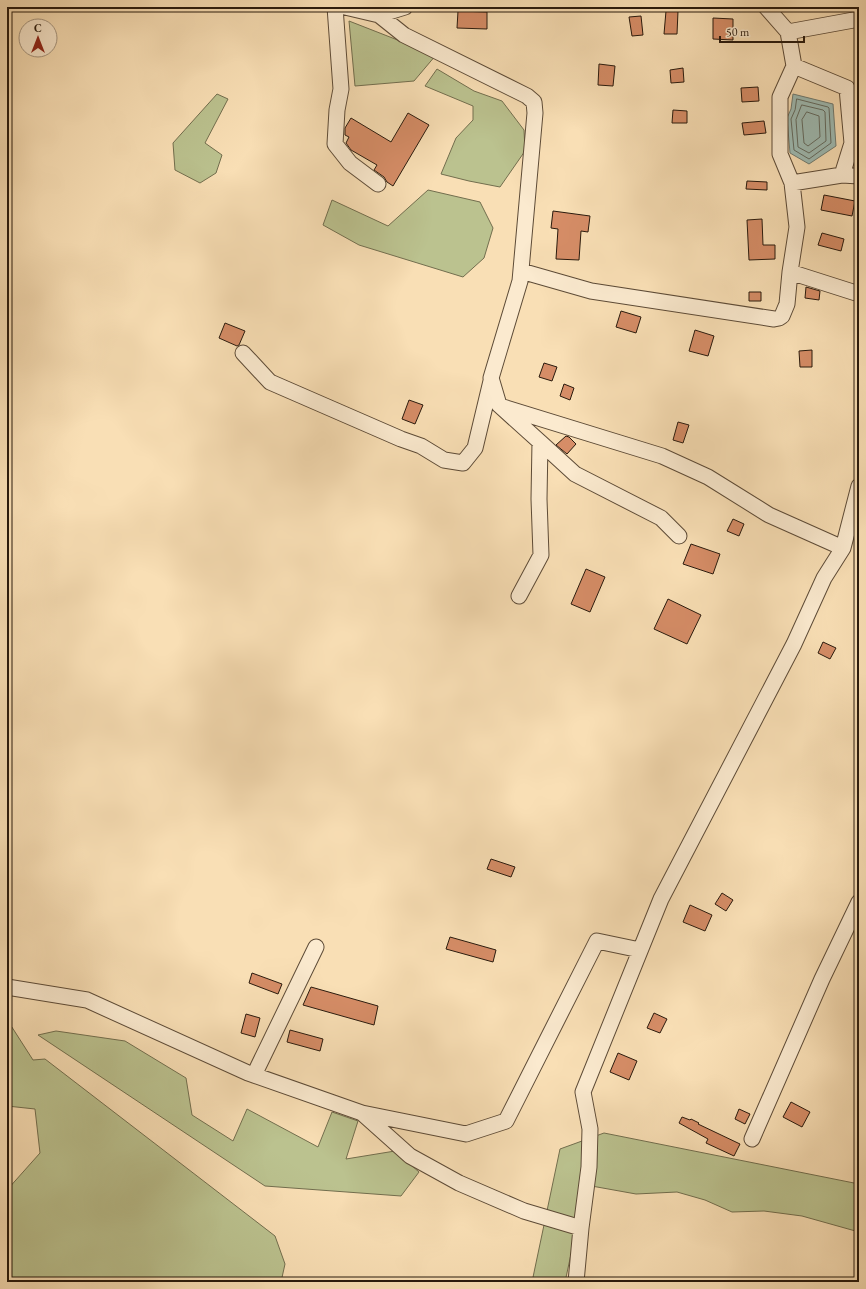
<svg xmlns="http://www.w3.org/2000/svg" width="866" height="1289" viewBox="0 0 866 1289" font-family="'EB Garamond',serif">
<rect width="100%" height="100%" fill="#f9dfb5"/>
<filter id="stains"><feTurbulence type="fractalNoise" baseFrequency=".005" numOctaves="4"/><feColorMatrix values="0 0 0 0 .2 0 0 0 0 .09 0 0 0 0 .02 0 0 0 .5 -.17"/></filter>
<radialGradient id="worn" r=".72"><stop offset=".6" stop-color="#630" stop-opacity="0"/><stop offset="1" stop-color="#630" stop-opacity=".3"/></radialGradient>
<path fill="#bbc28f" stroke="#726e4e" d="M 349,21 L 436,55 L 414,81 L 355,86 Z
M 437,69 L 474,91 L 502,101 L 524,130 L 525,151 L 500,187 L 469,181 L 441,174 L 456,138 L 473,120 L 473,106 L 425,86 Z
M 217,94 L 228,99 L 205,143 L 222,155 L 216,173 L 200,183 L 175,170 L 173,143 Z
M 428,190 L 480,202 L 493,228 L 484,258 L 463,277 L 359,245 L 323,225 L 332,200 L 388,226 Z
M 8,1021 L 33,1060 L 45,1059 L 275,1236 L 285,1264 L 281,1282 L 7,1282 L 7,1190 L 40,1153 L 35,1109 L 7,1106 Z
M 56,1031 L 125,1041 L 186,1078 L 192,1115 L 233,1141 L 247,1109 L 318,1147 L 332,1112 L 358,1121 L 346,1159 L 395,1151 L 419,1172 L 401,1196 L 265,1186 L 38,1035 Z
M 604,1133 L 859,1184 L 859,1232 L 802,1216 L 764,1211 L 732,1212 L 705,1200 L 677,1192 L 636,1194 L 586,1185 L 565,1282 L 532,1282 L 560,1149 Z"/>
<path fill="#9fbcb4" stroke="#707b71" d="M 793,94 L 833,104 L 836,146 L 809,164 L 790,153 L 787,118 L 791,109 Z"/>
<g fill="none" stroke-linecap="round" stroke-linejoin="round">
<path stroke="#646b60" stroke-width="1" d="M 797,99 L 828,107 L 829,108 L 831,143 L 809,159 L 794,150 L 791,119 L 795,110 Z
M 802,105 L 823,110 L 825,112 L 826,141 L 809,153 L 798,147 L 796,120 Z
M 807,112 L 819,116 L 820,137 L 808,146 L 804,143 L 802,120 Z"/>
</g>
<path fill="#d68d67" stroke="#291a0d" d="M 458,11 L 487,12 L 487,29 L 457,28 Z
M 666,11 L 678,11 L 677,34 L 664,34 Z
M 641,16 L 643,35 L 632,36 L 629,17 Z
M 713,18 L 733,19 L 733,40 L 713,39 Z
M 599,64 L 615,66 L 613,86 L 598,85 Z
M 683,68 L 684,82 L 671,83 L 670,70 Z
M 758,87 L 759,101 L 742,102 L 741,88 Z
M 673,110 L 687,111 L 687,123 L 672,123 Z
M 408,113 L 429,125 L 393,186 L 387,182 L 384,177 L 374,170 L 377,165 L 351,150 L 346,143 L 349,137 L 345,135 L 345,128 L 351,118 L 391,142 Z
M 764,121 L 766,133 L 744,135 L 742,123 Z
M 747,181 L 767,182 L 767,190 L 746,189 Z
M 824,195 L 855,201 L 852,216 L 821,210 Z
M 553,211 L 590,216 L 588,232 L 581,231 L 579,260 L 556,259 L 558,229 L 551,228 Z
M 762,219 L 763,245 L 775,245 L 775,259 L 749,260 L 747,220 Z
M 822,233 L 844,239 L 841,251 L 818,245 Z
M 806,287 L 820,291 L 819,300 L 805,298 Z
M 749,292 L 761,292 L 761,301 L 749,301 Z
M 621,311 L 641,317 L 636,333 L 616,327 Z
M 225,323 L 245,331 L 239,345 L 237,346 L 219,338 Z
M 695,330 L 714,336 L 708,356 L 689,351 Z
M 812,350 L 812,367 L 800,367 L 799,351 Z
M 544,363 L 557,367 L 552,381 L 539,377 Z
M 564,384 L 574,388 L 570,400 L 560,396 Z
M 409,400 L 423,405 L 415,424 L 402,419 Z
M 678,422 L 689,425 L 683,443 L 673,440 Z
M 566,436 L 569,437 L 576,444 L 567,454 L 556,445 Z
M 733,519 L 744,524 L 739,536 L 727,531 Z
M 691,544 L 720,554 L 713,574 L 683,564 Z
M 586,569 L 605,577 L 590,612 L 571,604 Z
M 668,599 L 701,615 L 687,644 L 654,629 Z
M 823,642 L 836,648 L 830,659 L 818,653 Z
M 491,859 L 515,867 L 511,877 L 487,869 Z
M 722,893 L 733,900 L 726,911 L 715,904 Z
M 690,905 L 712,915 L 705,931 L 683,922 Z
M 450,937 L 496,950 L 493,962 L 446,949 Z
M 252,973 L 282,984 L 278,994 L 249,983 Z
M 311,987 L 378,1006 L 374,1025 L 303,1005 Z
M 654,1013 L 667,1019 L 660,1033 L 647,1028 Z
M 246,1014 L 260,1018 L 255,1037 L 241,1033 Z
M 290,1030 L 323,1039 L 320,1051 L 287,1042 Z
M 618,1053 L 637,1061 L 629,1080 L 610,1072 Z
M 791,1102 L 810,1112 L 802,1127 L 783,1117 Z
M 739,1109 L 750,1114 L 745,1124 L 735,1119 Z
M 682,1117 L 690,1120 L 691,1119 L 699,1123 L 698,1124 L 740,1144 L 734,1156 L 706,1143 L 708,1139 L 679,1123 Z"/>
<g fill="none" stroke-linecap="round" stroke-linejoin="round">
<defs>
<path id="minor" d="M 335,7 L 341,89 L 337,110 L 335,144 L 350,163 L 378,184
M 345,7 L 379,15 L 404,35 L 527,96 L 534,102 L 535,113 L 520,281 L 491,378 L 499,405 L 540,442 L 539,499 L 541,555 L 519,596
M 379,15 L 405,7
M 788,32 L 859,19
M 842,175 L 859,176
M 792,183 L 842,175 L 852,143 L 847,88 L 794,66
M 521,271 L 591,291 L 774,319 L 779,318 L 782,316 L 787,304 L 790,272 L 797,227 L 792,183 L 780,154 L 780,97 L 794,66 L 788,32 L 766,7
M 790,272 L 859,294
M 243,353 L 270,382 L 401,439 L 421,446 L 444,460 L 463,463 L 475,448 L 491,381
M 503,407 L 662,456 L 708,477 L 769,515 L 843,548
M 540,442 L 575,474 L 661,518 L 679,536
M 7,987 L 87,1000 L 248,1073 L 362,1113 L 466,1134 L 506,1121 L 597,941 L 640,950
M 254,1075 L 316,947
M 363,1114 L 410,1156 L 459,1183 L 524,1211 L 581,1228
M 752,1139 L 822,979 L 859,902
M 576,1282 L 581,1228 L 589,1167 L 590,1129 L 583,1092 L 661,899 L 794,644 L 824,578 L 843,548 L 859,486"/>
</defs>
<use href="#minor" stroke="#5d4b37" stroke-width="17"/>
<use href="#minor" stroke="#fbeacf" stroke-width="15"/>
</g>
<rect width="866" height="1289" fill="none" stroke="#f9dfb5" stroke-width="24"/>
<rect x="8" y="8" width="850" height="1273" fill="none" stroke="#291a0d" stroke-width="2"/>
<rect x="12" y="12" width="842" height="1265" fill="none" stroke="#291a0d"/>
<g transform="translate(38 38)"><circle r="19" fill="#fbeacf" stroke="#a79781"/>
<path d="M0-3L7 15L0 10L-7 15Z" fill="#8f2418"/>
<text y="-6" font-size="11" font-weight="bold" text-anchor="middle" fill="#291a0d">С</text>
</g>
<path d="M720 36v6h84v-6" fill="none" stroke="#291a0d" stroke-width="2"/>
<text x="726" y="36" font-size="12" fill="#291a0d" stroke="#fbeacf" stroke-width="3" paint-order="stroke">50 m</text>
<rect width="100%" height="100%" filter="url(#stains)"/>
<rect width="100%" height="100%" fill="url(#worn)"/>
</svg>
